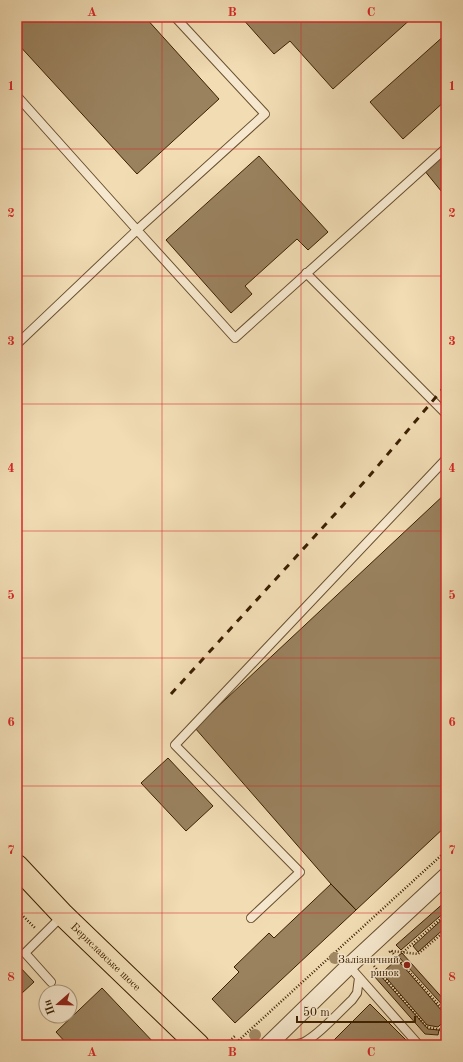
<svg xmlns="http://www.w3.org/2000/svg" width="463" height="1062" viewBox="0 0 463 1062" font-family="'Old Standard TT',serif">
<rect width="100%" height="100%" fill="#f1dcb4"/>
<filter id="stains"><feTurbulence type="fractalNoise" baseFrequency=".005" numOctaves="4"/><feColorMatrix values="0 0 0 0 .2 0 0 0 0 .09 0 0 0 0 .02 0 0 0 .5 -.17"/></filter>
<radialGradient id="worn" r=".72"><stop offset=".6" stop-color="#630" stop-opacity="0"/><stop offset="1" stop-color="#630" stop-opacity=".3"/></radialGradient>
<path fill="#9a825f" stroke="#3c2002" d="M 17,17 L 145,17 L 219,99 L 137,174 L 17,43 Z
M 241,17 L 413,17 L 333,89 L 290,41 L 274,54 Z
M 446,34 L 446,100 L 403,139 L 370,102 Z
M 446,152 L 446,197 L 424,170 Z
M 259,156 L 328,232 L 308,250 L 297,239 L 245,286 L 252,294 L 231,313 L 166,240 Z
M 446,493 L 446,826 L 356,910 L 331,884 L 195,728 Z
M 168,758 L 213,806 L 186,831 L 141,783 Z
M 331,884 L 356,910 L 235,1023 L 212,999 L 239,972 L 234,967 L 269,933 L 274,938 Z
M 446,901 L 446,911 L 401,950 L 396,945 Z
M 446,916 L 446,927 L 418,952 L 413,946 Z
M 402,953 L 446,1002 L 446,1009 L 398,956 Z
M 397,959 L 442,1011 L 444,1021 L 438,1027 L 427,1025 L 382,973 Z
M 17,964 L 34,982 L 21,994 L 17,989 Z
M 378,973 L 428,1029 L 439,1030 L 438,1035 L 425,1034 L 374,976 Z
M 102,988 L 156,1045 L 68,1045 L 56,1032 Z
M 370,1004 L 411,1045 L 329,1045 Z"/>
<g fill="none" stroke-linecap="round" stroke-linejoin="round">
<defs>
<path id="lane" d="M 17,96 L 137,230 L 265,114 L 175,17
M 306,273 L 446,414
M 17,344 L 137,230 L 235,338 L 446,148
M 251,918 L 300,872 L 175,745 L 446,459
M 349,966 L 418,1044
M 51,982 L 25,953 L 63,915
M 270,1043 C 280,1044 292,1047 302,1043 C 317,1037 339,1012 352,1000 L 357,993 L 359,978"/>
<path id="street" d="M 268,1045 L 349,966 L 446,876"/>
<g id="primary">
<path id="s1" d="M 17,866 L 63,915 L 198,1045"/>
</g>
</defs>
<use href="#lane" stroke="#694f2e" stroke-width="10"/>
<use href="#street" stroke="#694f2e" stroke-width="18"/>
<use href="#primary" stroke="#3c2002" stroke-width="24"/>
<path stroke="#3c2002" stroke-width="2.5" stroke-dasharray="1 2" stroke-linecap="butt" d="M 17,910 L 35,928
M 391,951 L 445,1012 L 446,1026 L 441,1030
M 389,952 L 391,951 L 418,954 L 446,930
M 403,952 L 446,914
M 374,966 L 427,1027 L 441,1030 L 446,1036
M 225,1045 L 235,1036
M 243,1045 L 239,1040 L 446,851"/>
<use href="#lane" stroke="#f6e8ce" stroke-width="8"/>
<use href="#street" stroke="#f6e8ce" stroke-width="16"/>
<use href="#primary" stroke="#f1dcb4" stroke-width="22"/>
<path stroke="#3c2002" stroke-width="3" stroke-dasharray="7 7" stroke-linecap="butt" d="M 171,694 L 366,480 L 446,385"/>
</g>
<g fill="#a28a66">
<circle cx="335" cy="958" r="6"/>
<circle cx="255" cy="1035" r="6"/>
</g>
<path fill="none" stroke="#d62828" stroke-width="1" stroke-opacity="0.55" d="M 162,17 L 162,1045M 301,17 L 301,1045M 17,149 L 446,149M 17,276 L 446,276M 17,404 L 446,404M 17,531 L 446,531M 17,658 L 446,658M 17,786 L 446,786M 17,913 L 446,913"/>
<circle fill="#8f2418" stroke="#f6e8ce" stroke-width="1.5" cx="407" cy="965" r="4"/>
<g text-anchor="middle" stroke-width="3" stroke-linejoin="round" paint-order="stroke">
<g font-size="11" fill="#3c2002" stroke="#f6e8ce">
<text dy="4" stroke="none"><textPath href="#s1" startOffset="127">Бериславське шосе</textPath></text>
</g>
<g font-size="11" fill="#3c2002" stroke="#f6e8ce" text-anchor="end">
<text x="399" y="963">Залізничний<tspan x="399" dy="13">ринок</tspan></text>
</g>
</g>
<rect width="463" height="1062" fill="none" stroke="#f1dcb4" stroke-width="44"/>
<g transform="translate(58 1004) rotate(250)"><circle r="19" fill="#f6e8ce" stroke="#ac987c"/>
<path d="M0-3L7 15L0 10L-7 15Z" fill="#8f2418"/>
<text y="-6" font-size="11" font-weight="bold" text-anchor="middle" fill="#3c2002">Пн</text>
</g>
<path d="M297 1016v6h118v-6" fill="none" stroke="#3c2002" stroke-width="2"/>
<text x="303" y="1016" font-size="12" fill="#3c2002" stroke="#f6e8ce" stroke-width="3" paint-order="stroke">50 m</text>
<rect x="22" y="22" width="419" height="1018" fill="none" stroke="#d62828" stroke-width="1.5"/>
<g font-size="13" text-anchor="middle" font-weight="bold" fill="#d62828">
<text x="92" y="16">A</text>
<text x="232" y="16">B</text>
<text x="371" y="16">C</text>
<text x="11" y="90">1</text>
<text x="452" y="90">1</text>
<text x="11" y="217">2</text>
<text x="452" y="217">2</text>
<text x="11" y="345">3</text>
<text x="452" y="345">3</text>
<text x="11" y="472">4</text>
<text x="452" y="472">4</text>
<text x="11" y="599">5</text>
<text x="452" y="599">5</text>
<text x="11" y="726">6</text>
<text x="452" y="726">6</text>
<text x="11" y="854">7</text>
<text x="452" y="854">7</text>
<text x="11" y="981">8</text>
<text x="452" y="981">8</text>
<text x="92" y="1056">A</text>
<text x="232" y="1056">B</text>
<text x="371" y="1056">C</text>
</g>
<rect width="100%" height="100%" filter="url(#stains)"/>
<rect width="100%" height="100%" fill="url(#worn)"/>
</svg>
